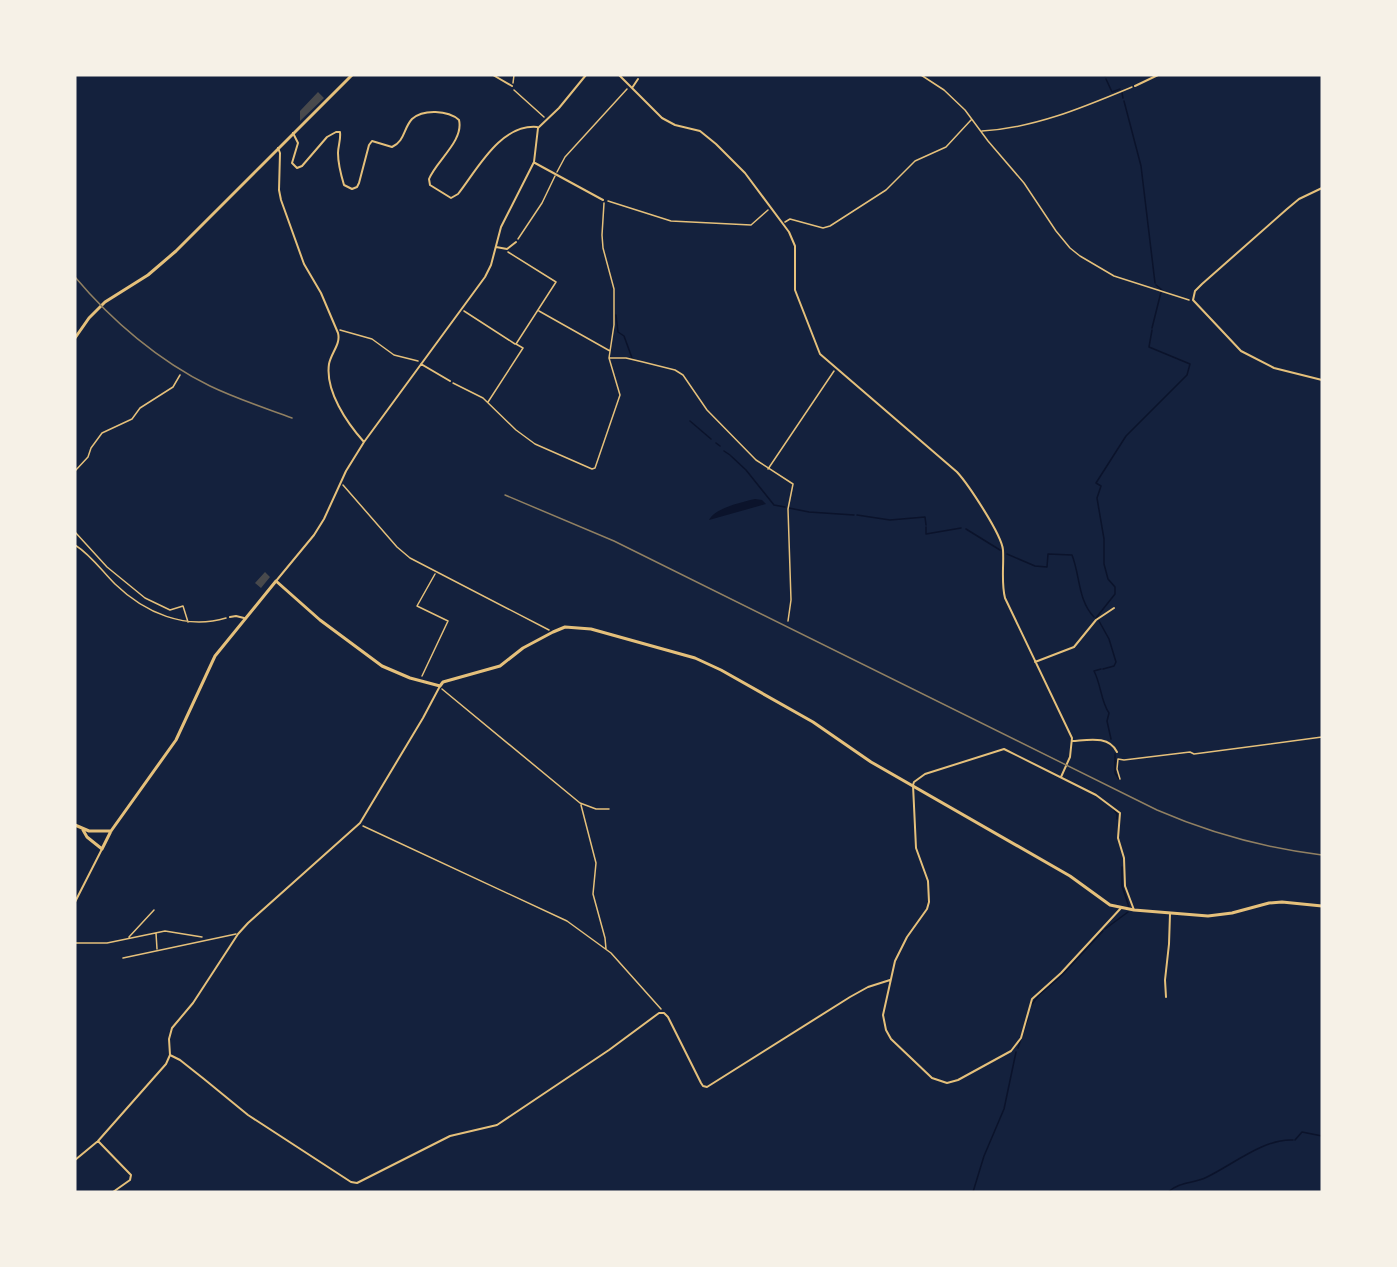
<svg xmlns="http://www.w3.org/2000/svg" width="1397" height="1267" viewBox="0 0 1397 1267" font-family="Figtree,sans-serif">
<rect width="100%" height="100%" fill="#14213d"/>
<path fill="#0b132b" d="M 755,499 L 762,500 L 766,504 L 709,520 C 715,508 742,502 755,499 Z"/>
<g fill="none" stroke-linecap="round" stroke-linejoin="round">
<path stroke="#0b132b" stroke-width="1.5" d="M 1105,75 L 1105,76
M 1106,79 L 1112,92 L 1120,89
M 1122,93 L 1123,98
M 1124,101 L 1141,166 L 1155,283
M 1156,285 L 1162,290
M 616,315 L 618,332 L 624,336 L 632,358
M 1152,328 L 1161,292
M 690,421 L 711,439
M 716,443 L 720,446
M 724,451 L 730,455
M 731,456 L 746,470 L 774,505 L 785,507
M 789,508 L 809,512 L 854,515
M 857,515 L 890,520 L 925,517 L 926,525
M 926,527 L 926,534 L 961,528
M 966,529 L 1000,550
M 1007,554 L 1035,566 L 1047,567 L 1048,554 L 1072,555 C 1080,575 1078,601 1094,617
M 1096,618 L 1115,594 L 1115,587 L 1108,579 L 1104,564 L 1104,539 L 1097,498 L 1101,486 L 1096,483 L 1126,436 L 1187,375 L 1190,364 L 1149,347 L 1152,330
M 1099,621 L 1109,639 L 1116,662 L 1114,666 L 1103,669
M 1101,669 L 1094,671 C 1101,684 1101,702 1109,713 L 1107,721 L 1111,739
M 1115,754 L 1115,773 L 1119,779
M 1114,810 L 1117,814 L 1117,819
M 1122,867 L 1122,886 L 1129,907
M 1105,929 L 1128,912
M 1062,975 L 1103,931
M 1032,1004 L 1039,995 L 1061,976
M 1018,1048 L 1028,1018
M 1295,1140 L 1302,1132 L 1322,1136
M 973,1192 L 984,1156 L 1004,1109 L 1016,1052
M 1168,1192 C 1181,1181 1193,1184 1207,1177 C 1232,1165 1265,1138 1293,1140"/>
</g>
<path fill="#48494c" d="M 318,92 L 324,98 L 300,121 L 300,111 Z
M 265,572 L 270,577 L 261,588 L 255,583 Z"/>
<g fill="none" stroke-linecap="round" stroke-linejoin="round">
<path stroke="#e5c07b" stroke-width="1.5" d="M 921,75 L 944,90 L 965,110 L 988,141 L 1024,183 L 1056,231 L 1070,248 L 1080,256 L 1114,276 L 1189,300
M 513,83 L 514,75
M 514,90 L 544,117
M 982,131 C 1035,128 1084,107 1132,87
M 557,172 L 565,157 L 627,89
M 608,201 L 671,221 L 751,225 L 768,210
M 785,222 L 790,219 L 823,228 L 830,226 L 886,190 L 915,161 L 946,147 L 971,120
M 518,239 L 542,203 L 555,176
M 464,311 L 515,344
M 539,311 L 610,351
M 340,330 L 372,339 L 394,355 L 418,361
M 610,358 L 626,358 L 643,362 L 675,370 L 683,375 L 707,410 L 756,460 L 793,484 L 788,509 L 791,600 L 788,621
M 453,383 L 483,398 L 516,430 L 535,444 L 592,469 L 595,468 L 620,395 L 609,358 L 614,325 L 614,289 L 603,248 L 602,235 L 604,203
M 488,402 L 523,348 L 516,344 L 556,282 L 508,252
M 768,469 L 834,371
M 75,471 L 88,457 L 91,448 L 102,433 L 132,419 L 140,408 L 173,387 L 180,375
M 343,485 L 397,547 L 410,558 L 549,630
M 75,532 L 107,567 L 145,598 L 170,610 L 183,606 L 188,622
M 75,545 C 91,555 102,571 115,584 C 145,613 185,630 226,618
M 422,676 L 448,621 L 417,606 L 435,574
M 442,689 L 580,803 L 596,809 L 609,809
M 1118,759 L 1124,760 L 1190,752 L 1194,754 L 1322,737
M 1118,759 L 1117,769 L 1120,779
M 581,805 L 596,863 L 593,894 L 605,938 L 606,949
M 363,826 L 567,921 L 611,953 L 661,1009
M 156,933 L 157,949
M 129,937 L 154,910
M 75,943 L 107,943 L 165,931 L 202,937"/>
<path stroke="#e5c07b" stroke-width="1.5" d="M 123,958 L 236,934"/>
<path stroke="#e5c07b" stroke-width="2" d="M 493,75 L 512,86
M 619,75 L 662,118 L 675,125 L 700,131 L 716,144 L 745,173 L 789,232 L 795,246 L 795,290 L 820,354 L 957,472 C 968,484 1002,535 1003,550 C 1004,566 1001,582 1005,598 L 1072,738 L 1070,757 L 1061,777
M 1135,86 L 1158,75
M 632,88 L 638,79
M 293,133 L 298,143 L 292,163 L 297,168 L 302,166 L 327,137 L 336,132 L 340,132 C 341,140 338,146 338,153 C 338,164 341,175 344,185 L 352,189 L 357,187 L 359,183 L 369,145 L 372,141 L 392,147 C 405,141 403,129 412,119 C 423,109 448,110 459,120 C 464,141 436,161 429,179 L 430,185 L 451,198 L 458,194 C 477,170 500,124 537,127
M 278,148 L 280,153 L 279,190 L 281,200 L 304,264 L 321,293 L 338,333 C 341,344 331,353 329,364 C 325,391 347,423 364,442
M 535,163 L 603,200
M 1322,188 L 1299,199 L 1287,209 L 1202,284 L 1195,291 L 1193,300 L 1241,351 L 1274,368 L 1322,380
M 496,247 L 507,249 L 516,242
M 421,364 L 450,381
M 276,581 L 314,535 L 324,519 L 346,471 L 364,442 L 485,277 L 491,265 L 501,227 L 534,162 L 538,128 L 559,108 L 586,75
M 230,617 L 236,616 L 244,618
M 1035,662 L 1074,647 L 1096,620 L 1114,608
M 1072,741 C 1088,740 1109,735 1117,752
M 75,902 L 102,849
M 1121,908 L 1061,973 L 1032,999 L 1021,1038 L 1011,1051 L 958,1080 L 947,1083 L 932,1078 L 891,1039 L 886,1030 L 883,1015 L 895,961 L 907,937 L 927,909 L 929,902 L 928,881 L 916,848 L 913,785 L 914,782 L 925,774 L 1004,749 L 1096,795 L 1120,813 L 1118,838 L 1124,858 L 1125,886 L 1134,910
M 1166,997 L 1165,980 L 1169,944 L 1170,914
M 170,1055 L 180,1060 L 204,1079 L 248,1115 L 351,1182 L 357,1183 L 450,1136 L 497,1125 L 609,1050 L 659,1013 L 664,1013 L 668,1017 L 701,1083 L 703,1086 L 707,1087 L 850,997 L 868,987 L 890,980
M 98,1141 L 131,1175 L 130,1180 L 113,1192
M 75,1160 L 98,1141 L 166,1064 L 170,1055 L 169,1039 L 172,1028 L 193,1003 L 238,934 L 248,923 L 360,823 L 423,718 L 440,686"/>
<path stroke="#e5c07b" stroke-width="3" d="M 75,338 L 89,318 L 105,302 L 148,275 L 176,251 L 352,75
M 75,825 L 89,831 L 111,831
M 83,830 L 87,837 L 102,849 L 111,831 L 176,740 L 215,656 L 276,581 L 320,620 L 382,666 L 410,678 L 440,686 L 443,682 L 500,666 L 523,648 L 553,632 L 565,627 L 591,629 L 695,658 L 721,670 L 813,722 L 871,762 L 1070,876 L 1110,905 L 1134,910 L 1208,916 L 1232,913 L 1269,903 L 1282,902 L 1322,906"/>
<path stroke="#918062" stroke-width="1.5" d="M 75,277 C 112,321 159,361 210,386 C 237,399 265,408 292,418
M 505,495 L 614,541 L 1157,810 C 1210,833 1265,848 1322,855"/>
</g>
<rect width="1397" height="1267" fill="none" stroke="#f6f1e7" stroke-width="153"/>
</svg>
